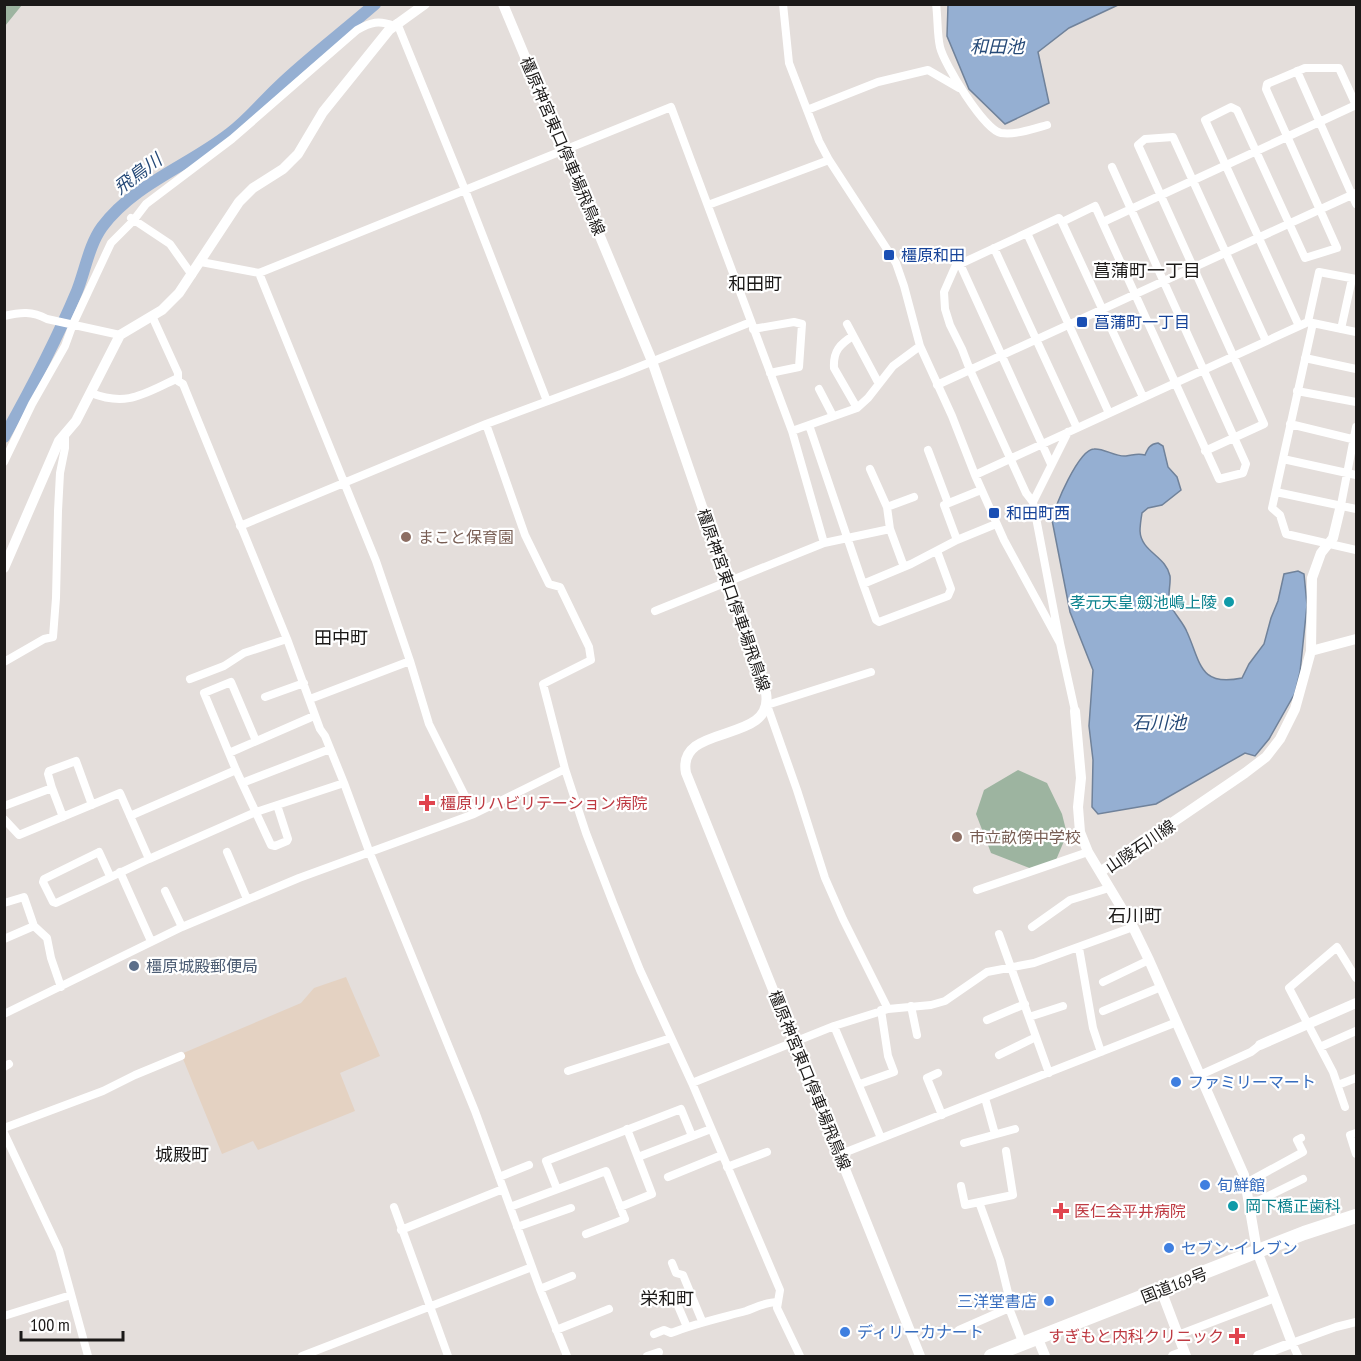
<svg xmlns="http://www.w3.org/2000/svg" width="1361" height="1361" viewBox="0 0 1361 1361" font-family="'PT Sans Narrow','Noto Sans JP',sans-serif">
<rect width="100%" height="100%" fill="#e4dedb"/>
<path fill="#e4d2c2" d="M 346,977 L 380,1056 L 340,1073 L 355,1111 L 258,1150 L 253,1141 L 222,1154 L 181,1054 L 301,1003 L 314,988 Z"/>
<path fill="#9db4a0" d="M 4,5 L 22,5 L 5,26 L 4,26 Z
M 1018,770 L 1047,783 L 1062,814 L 1067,834 L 1056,860 L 1032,869 L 991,853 L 976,814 L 984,790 Z"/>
<path fill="#95afd2" stroke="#70829a" stroke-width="1.5" d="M 948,5 L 948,4 L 1118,5 L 1069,28 L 1038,52 L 1049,103 L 1005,124 L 969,89 L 947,36 Z
M 1158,443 L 1163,446 L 1168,467 L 1177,477 L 1181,490 L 1162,505 L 1148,508 L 1142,513 C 1141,519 1140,525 1140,531 C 1141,552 1166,556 1170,576 C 1171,585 1167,595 1170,604 C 1174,614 1183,622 1187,632 C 1201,663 1199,687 1242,678 L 1249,664 L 1264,644 L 1271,618 L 1278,601 L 1284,574 L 1298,571 L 1304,574 L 1307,605 L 1300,672 L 1295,693 L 1269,739 L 1255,756 L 1245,753 L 1156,804 L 1098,814 L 1092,807 L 1093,760 L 1089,726 L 1093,670 L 1070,612 L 1052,520 C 1054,507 1079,449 1094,449 C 1104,448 1115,457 1126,456 C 1134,455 1137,453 1145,455 C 1148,448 1150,444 1158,443 Z"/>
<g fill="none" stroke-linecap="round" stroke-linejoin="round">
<path stroke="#95afd2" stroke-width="12" d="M 4,437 C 31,389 56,341 77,291 C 85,271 89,245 102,227 C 134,184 188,166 229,134 C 248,120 261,103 278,87 C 308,58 343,32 375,4"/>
<path stroke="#fff" stroke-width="8" d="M 783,4 L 789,63 L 819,141 L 829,160 L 896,263 L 904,286 L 920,346 L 952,416 L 975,475 L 1004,540 L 1060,643 L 1075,711
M 936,4 C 938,18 937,34 940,47 C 944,64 984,130 1001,133 C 1016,135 1033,129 1047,125
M 397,23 L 465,190 L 547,401
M 1297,71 L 1356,204
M 807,110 L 878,82 L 928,70 L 959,88
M 708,205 L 829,160
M 131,218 L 170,244 L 192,275
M 1062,222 L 1143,397
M 1103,222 L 1356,105
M 1027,233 L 1109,413
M 994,248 L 1077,428
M 201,262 L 259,273 L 671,107 L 792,431 L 824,543
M 960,264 L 1051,464
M 259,273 L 376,561 L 410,661 L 429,724 L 474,814
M 4,316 C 21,312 32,311 47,319 L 120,335
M 152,316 L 178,373 L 178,381 L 183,384 L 287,639 L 320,729 L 325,736 L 344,783 L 369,851 L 475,1111 L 540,1289 L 567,1356
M 1308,322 L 1319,272 L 1356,279
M 1313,323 L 1272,508 L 1280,515 L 1286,534 L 1356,550
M 847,324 L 879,384
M 1299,326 L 1205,120 L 1231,107 L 1237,110 L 1305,258 L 1337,248 L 1266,89 L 1267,84 L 1305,68 L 1339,68 L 1356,105
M 753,329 L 794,322 L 802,324 L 799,367 L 770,373
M 1341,329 L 1352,279
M 853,336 C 840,344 833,351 834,368 L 857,408
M 1305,358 L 1356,369
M 937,385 L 1356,193
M 819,389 L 833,416
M 1297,391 L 1356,402
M 91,393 C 127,407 143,394 176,379 L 178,381
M 486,424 L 525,535 L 549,584 L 560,587 L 589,647 L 591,660 L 543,684 L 565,769 L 586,833 L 613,903 L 640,970 L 692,1083 L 780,1290 L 777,1308 L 800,1356
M 1290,424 L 1356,440
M 809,425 L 863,584 L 911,564 L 957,540 L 996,524
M 792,431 L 857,408 L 868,398 L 893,366 L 920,346
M 928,450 L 948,503
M 1205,451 L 1264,424 L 1138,145 L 1145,139 L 1173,137 L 1266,341
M 1283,459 L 1356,475
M 4,462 L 32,404 L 65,346 L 73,324 L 111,243 L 133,221 L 146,204 L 232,139 L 357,30 C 371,22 379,20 394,26
M 870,469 L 887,507 L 890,529 L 904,567
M 975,475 L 1308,322 L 1356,332
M 1276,492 L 1356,509
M 1033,502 L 1068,432
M 1341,505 L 1356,427
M 887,507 L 914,497
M 240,526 L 486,424 L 621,374 L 751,322
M 957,540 L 944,505 L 981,490
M 863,584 L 876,620 L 879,622 L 948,596 L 951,589 L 937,551
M 655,611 L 824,543 L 890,529
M 1060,643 L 1033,502 L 1026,493 L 970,370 L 962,349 L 950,325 L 945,309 L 944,292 L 955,267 L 960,264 L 1059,218 L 1062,222 L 1095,206 L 1219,479 L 1243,473 L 1246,464 L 1112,167
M 4,662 L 44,639 L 53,637 L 56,598 L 58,511 L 60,473 L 65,448 L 65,434
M 871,672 L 767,705 L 797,790 L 825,878 L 843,919 L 888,1009 L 931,1005 L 945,1001 L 987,972 L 1034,963 L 1133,927
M 190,679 L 224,666 L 244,653 L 287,639
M 265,697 L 304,683
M 310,699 L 410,661
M 256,741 L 231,682 L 204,693 L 236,770 L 271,845 L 275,846 L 287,841 L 288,839 L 277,805
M 229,753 L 314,716
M 242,783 L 330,749
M 52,788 L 63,817
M 4,806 L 52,788 L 48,774 L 49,771 L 76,761 L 92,805
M 130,816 L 236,770
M 4,819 L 19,835 L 120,793 L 149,859
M 227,852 L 247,899
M 120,872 L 151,941
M 110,876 L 99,852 L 44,879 L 43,882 L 53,902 L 56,903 L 149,859 L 256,812 L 344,783
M 977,890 L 1088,852
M 165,891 L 182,927
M 4,903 L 24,897 L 34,926 L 47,938 L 51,958 L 61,987
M 1032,927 L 1070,900 L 1109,888
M 999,934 L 1049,1073
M 4,939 L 34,926
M 1079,948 L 1093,1028 L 1101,1052
M 1103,982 L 1149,960
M 911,1006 L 917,1035
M 1103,1011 L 1161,987
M 4,1014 L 182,927 L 299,878 L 474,814 L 565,769
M 1029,1017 L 1063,1006
M 987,1020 L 1025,1004
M 834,1026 L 881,1138
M 1320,1047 L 1356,1031
M 999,1055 L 1036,1037
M 4,1067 L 9,1064
M 568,1071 L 671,1038
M 938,1073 L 927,1078 L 942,1115
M 1200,1075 L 1251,1052 L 1260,1045
M 692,1083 L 834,1026 L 888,1009
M 860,1084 L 894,1072 L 888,1056 L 881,1010
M 1338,1085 L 1356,1078
M 985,1098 L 995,1134
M 1345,1107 L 1333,1072 L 1289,988 L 1337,947 L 1356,978
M 4,1128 L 103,1091 L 135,1075 L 181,1056
M 4,1133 L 59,1250 L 88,1356
M 1356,1133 L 1350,1135 L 1356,1154
M 964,1143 L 1015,1129
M 841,1154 L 1177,1022
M 638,1157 L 711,1129
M 727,1167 L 767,1152
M 499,1177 L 529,1165
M 668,1177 L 722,1155
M 1246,1183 L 1303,1152 L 1297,1140 L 1301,1138
M 961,1186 L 965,1205 L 1013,1195 L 1006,1151
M 557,1189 L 546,1161 L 681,1109 L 692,1136
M 979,1202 L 1000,1260 L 1010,1301 L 1009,1308 L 1023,1344
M 1250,1203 L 1260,1200 L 1303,1179
M 394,1207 L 448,1356
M 510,1207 L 606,1171 L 625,1219 L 586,1234
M 620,1207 L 652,1194 L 627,1129
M 517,1227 L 571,1208
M 401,1230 L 503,1189
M 672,1263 L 676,1273 L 683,1275 L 702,1321
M 540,1289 L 572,1276
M 678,1306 L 687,1327
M 4,1316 L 71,1295
M 556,1330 L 609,1309
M 959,1330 L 1009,1308
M 654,1334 L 664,1330 L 671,1333 C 696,1323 720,1318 746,1311 C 757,1307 766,1302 778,1302
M 1178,1335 L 1275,1298
M 302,1356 L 532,1267
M 647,1356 L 659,1352
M 1298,1356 L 1292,1343 L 1336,1327 L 1356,1322"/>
<path stroke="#fff" stroke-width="10" d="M 503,4 L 652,361 L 766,693 C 775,745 676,722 686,773 L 920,1356
M 4,568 L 59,441 L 76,421 L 120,335 L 162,310 L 179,293 L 239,202 L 253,188 L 283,169 L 298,154 L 323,112 L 389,30 L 425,4
M 1311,651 L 1356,639
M 1075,711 L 1081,778 L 1078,807 L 1080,832 L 1088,852 L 1133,927 L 1149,960 L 1244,1175 L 1257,1251 L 1292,1343 L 1258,1356
M 1100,872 L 1245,773 L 1266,757 L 1280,739 L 1295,709 L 1311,651 L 1312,578 L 1321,553 L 1333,538 L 1341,505
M 1260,1045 L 1356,1003
M 1161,1290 L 1186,1356
M 1038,1339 L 1045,1356
M 1173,1356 L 1184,1352"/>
<path stroke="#fff" stroke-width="14" d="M 991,1356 L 1304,1233 L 1356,1216"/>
</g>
<g fill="#1a4fb4" stroke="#fff" stroke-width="2">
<rect x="883" y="249" width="12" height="12" rx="3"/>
<rect x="1076" y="316" width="12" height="12" rx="3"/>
<rect x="988" y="507" width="12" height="12" rx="3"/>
</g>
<g fill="#8d6e63" stroke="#fff" stroke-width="2">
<circle cx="406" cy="537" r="6"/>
<circle cx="957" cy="837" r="6"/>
</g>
<g fill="#0f9aa8" stroke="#fff" stroke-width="2">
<circle cx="1229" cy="602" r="6"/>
<circle cx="1233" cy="1206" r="6"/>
</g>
<g fill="#e0444e" stroke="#fff" stroke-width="2">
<path d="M424 794h6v6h6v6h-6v6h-6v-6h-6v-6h6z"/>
<path d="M1058 1202h6v6h6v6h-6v6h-6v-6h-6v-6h6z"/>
<path d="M1234 1327h6v6h6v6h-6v6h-6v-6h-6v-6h6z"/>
</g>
<circle fill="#5c6f8a" stroke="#fff" stroke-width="2" cx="134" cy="966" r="6"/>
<g fill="#3f7fe0" stroke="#fff" stroke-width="2">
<circle cx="1176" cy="1082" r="6"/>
<circle cx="1205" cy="1185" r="6"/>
<circle cx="1169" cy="1248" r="6"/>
<circle cx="1049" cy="1301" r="6"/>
<circle cx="845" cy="1332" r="6"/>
</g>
<g text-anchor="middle" stroke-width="4.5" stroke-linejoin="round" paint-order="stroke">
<g font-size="16" fill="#1b1918" stroke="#fff">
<text transform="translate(563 146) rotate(67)" y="6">橿原神宮東口停車場飛鳥線</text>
<text transform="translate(734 600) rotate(71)" y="6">橿原神宮東口停車場飛鳥線</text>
<text transform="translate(1140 846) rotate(-34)" y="6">山陵石川線</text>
<text transform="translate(810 1080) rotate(68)" y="6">橿原神宮東口停車場飛鳥線</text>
<text transform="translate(1174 1285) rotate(-21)" y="6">国道169号</text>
</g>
<g font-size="16" fill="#164399" stroke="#fff" text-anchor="start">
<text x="901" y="261">橿原和田</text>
<text x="1094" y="328">菖蒲町一丁目</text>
<text x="1006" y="519">和田町西</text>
</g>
<g font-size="16" fill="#785e54" stroke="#fff" text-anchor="start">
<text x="418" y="543">まこと保育園</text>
<text x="969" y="843">市立畝傍中学校</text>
</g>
<g font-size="16" fill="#0d838f" stroke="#fff" text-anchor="end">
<text x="1217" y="608">孝元天皇 劔池嶋上陵</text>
<text x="1245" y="1212" text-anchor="start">岡下橋正歯科</text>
</g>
<g font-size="16" fill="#be3a42" stroke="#fff" text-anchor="start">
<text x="440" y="809">橿原リハビリテーション病院</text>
<text x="1074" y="1217">医仁会平井病院</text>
<text x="1224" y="1342" text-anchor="end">すぎもと内科クリニック</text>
</g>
<g font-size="16" fill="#4e5e75" stroke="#fff" text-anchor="start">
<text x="146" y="972">橿原城殿郵便局</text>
</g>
<g font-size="16" fill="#366cbe" stroke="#fff" text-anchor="start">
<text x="1188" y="1088">ファミリーマート</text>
<text x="1217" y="1191">旬鮮館</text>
<text x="1181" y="1254">セブン-イレブン</text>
<text x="1037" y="1307" text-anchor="end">三洋堂書店</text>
<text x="857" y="1338">ディリーカナート</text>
</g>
<g font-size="18" font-style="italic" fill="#254977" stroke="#fff">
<text x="997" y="53">和田池</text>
<text transform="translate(138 174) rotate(-37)" y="6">飛鳥川</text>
<text x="1159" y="729">石川池</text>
</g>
<g font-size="18" fill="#1b1918" stroke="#fff">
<text x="1147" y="277">菖蒲町一丁目</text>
<text x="755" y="290">和田町</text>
<text x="341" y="644">田中町</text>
<text x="1135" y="922">石川町</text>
<text x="182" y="1161">城殿町</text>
<text x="667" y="1305">栄和町</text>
</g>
</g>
<rect width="1361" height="1361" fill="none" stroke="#1b1918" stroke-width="12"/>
<path d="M21 1331v9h102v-9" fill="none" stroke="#1b1918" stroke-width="3"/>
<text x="30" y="1331" font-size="18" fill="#1b1918" stroke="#ffffff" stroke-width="4.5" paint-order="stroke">100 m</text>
</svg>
